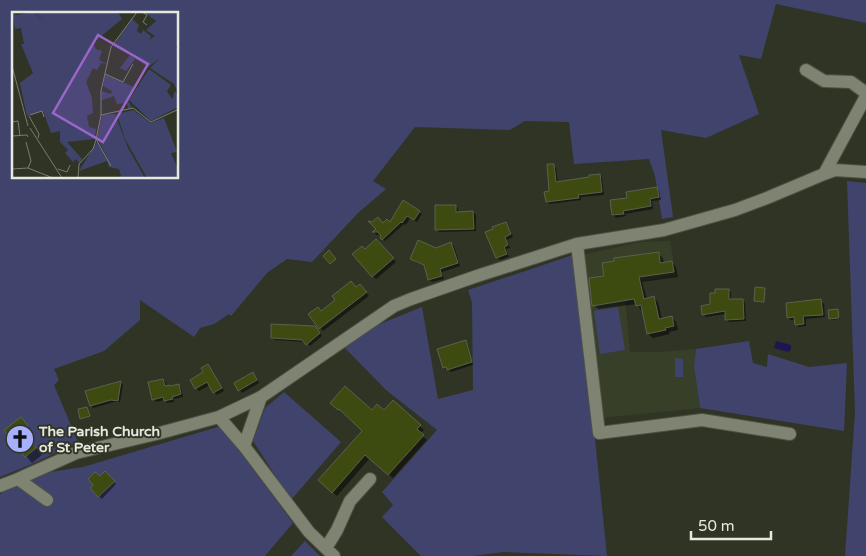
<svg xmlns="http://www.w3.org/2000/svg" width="866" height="556" viewBox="0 0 866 556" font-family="'Varela Round',sans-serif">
<rect width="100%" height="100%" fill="#303425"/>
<path fill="#383f29" d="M 670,241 L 676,276 L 628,283 L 625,296 L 630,352 L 660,352 L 696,349 L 694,366 L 700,408 L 600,418 L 582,255 L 641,242 Z"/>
<path fill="#40446c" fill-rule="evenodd" d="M 0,0 L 866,0 L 866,23 L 776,4 L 761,59 L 739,55 L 759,114 L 706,138 L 661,130 L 673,217 L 662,219 L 655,176 L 649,159 L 574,164 L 569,122 L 525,121 L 510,130 L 415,127 L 373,181 L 386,189 L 358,213 L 312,262 L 287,259 L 267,273 L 231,316 L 229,314 L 214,324 L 200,328 L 194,337 L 140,300 L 140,320 L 104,351 L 54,369 L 59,380 L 54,385 L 78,442 L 32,464 L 0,477 ZM 14,14 L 178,14 L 178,178 L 14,178 Z
M 847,181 L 866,183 L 866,556 L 845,556 L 855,412 Z
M 573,255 L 594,429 L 607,556 L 503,552 L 473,556 L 421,556 L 382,517 L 393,505 L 382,492 L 437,430 L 386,390 L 344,347 L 375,326 L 422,307 L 438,399 L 473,390 L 472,302 L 468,290 Z
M 618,307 L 625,350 L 600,354 L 594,311 Z
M 749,341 L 753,363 L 767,367 L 768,354 L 809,367 L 847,363 L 844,431 L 700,408 L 694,366 L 696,349 Z
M 675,358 L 683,359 L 683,377 L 675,377 Z
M 284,392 L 341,442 L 291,500 L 253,441 L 265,408 Z
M 221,426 L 293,523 L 265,556 L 0,556 L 0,495 L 2,492 L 50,472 L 83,467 Z
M 305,541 L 320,556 L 291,556 Z"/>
<path fill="#1a1751" d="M 776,341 L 791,345 L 791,350 L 788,352 L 774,348 Z"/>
<path fill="#0007" d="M 554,165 L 556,168 L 558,183 L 591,178 L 600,175 L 602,178 L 604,195 L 581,197 L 581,200 L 550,204 L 547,202 L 550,192 Z
M 657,188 L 659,191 L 661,200 L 652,201 L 653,209 L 625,214 L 626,216 L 616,218 L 613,215 L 628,199 Z
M 404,202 L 422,214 L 417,222 L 410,218 L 406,225 L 404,224 L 385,241 L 381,238 L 384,234 L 376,235 L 374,232 L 383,224 L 390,224 Z
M 456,206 L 458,209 L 459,213 L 473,212 L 476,215 L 476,231 L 439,232 L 437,230 Z
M 505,223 L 508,226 L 513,237 L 507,240 L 510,248 L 506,249 L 509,257 L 500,260 L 497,257 Z
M 376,240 L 396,262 L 376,279 L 354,255 L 365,250 Z
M 451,243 L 454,246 L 460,266 L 442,272 L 444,279 L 432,282 L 429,280 L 426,266 L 415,262 L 412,259 Z
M 658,253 L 663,258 L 664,263 L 672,262 L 676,267 L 678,277 L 642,282 L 647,299 L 654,298 L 658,302 L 662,319 L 671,317 L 676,322 L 678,330 L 669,332 L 670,334 L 653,338 L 648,334 L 643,309 L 641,310 L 637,304 L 598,309 L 594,305 L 605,277 Z
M 363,288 L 369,296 L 323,331 L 310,315 L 321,312 L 356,289 Z
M 729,290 L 731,293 L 731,301 L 743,300 L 745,303 L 746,321 L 729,322 L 726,319 L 726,314 L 706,317 L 704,315 L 702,307 L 711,305 Z
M 821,301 L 824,304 L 825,317 L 806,319 L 806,326 L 799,327 L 796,324 L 796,320 L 791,320 L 788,318 Z
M 838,310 L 840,319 L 831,320 L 830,319 Z
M 318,330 L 322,336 L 310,346 L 306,342 L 275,340 L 272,338 Z
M 465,341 L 468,344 L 473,365 L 451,372 L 448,369 L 446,370 L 444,367 Z
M 208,365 L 210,368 L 224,391 L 217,395 L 210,385 L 199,391 L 196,388 L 205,373 Z
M 255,377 L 259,383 L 242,393 L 240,390 Z
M 163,380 L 166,383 L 167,387 L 178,385 L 181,388 L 183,397 L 174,399 L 174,402 L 167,403 L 165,400 L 156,402 L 154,399 Z
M 120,382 L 123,385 L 120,402 L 114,402 L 93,408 L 91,405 Z
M 393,401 L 424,430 L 420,434 L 427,440 L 393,478 L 370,458 L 337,496 L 324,484 L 363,431 L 343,412 L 343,413 L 332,403 L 372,411 L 384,411 Z
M 26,425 L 33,433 L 27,437 L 42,455 L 32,463 L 5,430 Z
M 105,473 L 116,484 L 102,499 L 91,488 Z"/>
<path fill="#3e4b10" stroke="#5b6050" d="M 547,164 L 554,164 L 556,182 L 589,177 L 589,175 L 600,174 L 602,192 L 578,195 L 579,198 L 546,202 L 544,192 L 549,191 Z
M 657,187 L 659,197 L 650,199 L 651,206 L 623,211 L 624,214 L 612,215 L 610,200 L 627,198 L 626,192 Z
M 403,200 L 420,211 L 414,220 L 407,216 L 402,223 L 401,222 L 382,240 L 380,238 L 381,236 L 378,232 L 372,232 L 376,229 L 368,221 L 372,222 L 378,217 L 383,223 L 387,219 L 390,222 Z
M 435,205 L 456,205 L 456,212 L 473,211 L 474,229 L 435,230 Z
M 506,222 L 511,234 L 505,237 L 508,245 L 504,247 L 507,254 L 496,258 L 485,232 L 493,229 L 492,227 Z
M 376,239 L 394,258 L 372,277 L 352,254 L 362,246 L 365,249 Z
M 418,240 L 436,248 L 451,242 L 458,263 L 440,269 L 442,276 L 428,280 L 424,265 L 410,259 Z
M 329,250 L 336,259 L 330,264 L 323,256 Z
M 659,252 L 660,263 L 672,261 L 674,272 L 639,277 L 644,299 L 654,296 L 659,319 L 672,316 L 674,326 L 665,328 L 666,330 L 647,334 L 641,305 L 636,306 L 634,299 L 592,306 L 589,278 L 604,276 L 602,263 L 614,261 L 614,258 Z
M 351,281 L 356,287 L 360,284 L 367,292 L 319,329 L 308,314 L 318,307 L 321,311 L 335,300 L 332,296 Z
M 755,287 L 765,288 L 764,302 L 754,301 Z
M 715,289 L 729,289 L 729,299 L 743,299 L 744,319 L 725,320 L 725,311 L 702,315 L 701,306 L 710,304 L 710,293 L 715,293 Z
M 821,299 L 823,315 L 803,316 L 804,324 L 795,325 L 794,317 L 787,318 L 786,303 Z
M 838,309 L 839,318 L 829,319 L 828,310 Z
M 271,324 L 315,326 L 320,333 L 306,345 L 302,340 L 271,338 Z
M 466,340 L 472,362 L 447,370 L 446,367 L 443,368 L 437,349 Z
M 208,364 L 222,388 L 213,393 L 207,382 L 195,389 L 190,380 L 203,372 L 201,368 Z
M 253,372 L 257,380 L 238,391 L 234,383 Z
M 163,379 L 165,386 L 169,385 L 170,386 L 179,384 L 181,394 L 172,397 L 173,399 L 164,401 L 163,397 L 152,400 L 148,382 Z
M 121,381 L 118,401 L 111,400 L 90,406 L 85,391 Z
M 345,386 L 372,410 L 377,404 L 384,410 L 393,400 L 421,425 L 417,429 L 424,435 L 388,475 L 365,455 L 332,493 L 318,480 L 362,431 L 357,426 L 339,409 L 338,410 L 330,403 Z
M 87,407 L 90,416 L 80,419 L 78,409 Z
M 21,417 L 28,426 L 22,430 L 36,448 L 25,457 L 4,430 Z
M 105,471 L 115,481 L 98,497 L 90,488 L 93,485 L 88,479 L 95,472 L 100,476 Z"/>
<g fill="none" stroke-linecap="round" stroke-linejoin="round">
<defs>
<path id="minor" d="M 806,70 L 824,81 L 851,82 L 866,93
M 824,174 L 866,96
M 577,244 L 599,433 L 702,420 L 790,434
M 219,417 L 244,446 L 309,532 L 334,556
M 244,446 L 261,397
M 18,479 L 47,500
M 0,486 L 18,479 L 76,453 L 156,434 L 219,417 L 261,397 L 394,306 L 411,299 L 477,276 L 577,244 L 664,230 L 735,210 L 767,198 L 824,174 L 835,170 L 866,172
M 326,548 L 337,530 L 350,501 L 370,479"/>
</defs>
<use href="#minor" stroke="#4e5144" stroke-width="14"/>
<use href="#minor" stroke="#7e8372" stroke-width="12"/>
</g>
<defs>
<symbol id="church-disc" viewBox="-11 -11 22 22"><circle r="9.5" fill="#a7b0fc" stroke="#303425"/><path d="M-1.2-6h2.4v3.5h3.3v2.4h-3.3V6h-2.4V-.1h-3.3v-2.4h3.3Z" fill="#111"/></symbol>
</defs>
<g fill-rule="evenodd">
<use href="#church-disc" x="4" y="423" width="32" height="32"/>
</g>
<g text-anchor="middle" stroke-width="4" stroke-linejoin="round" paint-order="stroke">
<g font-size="14" font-weight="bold" fill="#e6e9df" stroke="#303425" text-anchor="start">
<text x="39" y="436">The Parish Church<tspan x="39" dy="16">of St Peter</tspan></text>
</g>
</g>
<g transform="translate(12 12)">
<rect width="166" height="166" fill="#303425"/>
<path d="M 0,0 L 4,3 L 22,0 L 35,12 L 23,0 L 106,0 L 110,7 L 81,31 L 84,37 L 90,39 L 87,48 L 95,52 L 89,51 L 85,58 L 81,56 L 74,70 L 80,86 L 81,101 L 75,104 L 77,115 L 84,117 L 83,127 L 55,130 L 70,147 L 67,151 L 64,147 L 61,150 L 53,141 L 56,138 L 48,130 L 48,119 L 39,121 L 31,99 L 15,104 L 8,71 L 21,61 L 9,32 L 12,32 L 9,16 L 3,17 ZM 132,0 L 166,0 L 166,32 L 163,37 L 166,35 L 166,80 L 162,72 L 138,56 L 148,46 L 136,55 L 118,43 L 123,47 L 114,59 L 108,56 L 118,43 L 101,34 L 120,7 L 127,13 L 125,19 L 129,22 L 131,18 L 139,24 L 137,28 L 143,24 L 134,18 L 144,9 ZM 137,57 L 159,73 L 155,79 L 160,87 L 163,79 L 166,83 L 166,95 L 139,109 L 117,88 ZM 93,63 L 122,75 L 115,87 L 120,96 L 116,97 L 115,91 L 105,92 L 102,84 L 90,88 L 90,79 L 99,82 L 100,79 L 91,74 ZM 121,98 L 139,111 L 152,106 L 165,140 L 159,141 L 166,157 L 166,166 L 135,166 L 113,127 L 105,102 ZM 103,102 L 116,136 L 133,166 L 105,166 L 109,164 L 107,157 L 97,155 L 95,149 L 67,159 L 85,130 L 98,150 L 85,126 L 90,103 Z" fill="#40446c"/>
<path fill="none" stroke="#797c6f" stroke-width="1" d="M 130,0 L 135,3 L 131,10 L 135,13M 0,54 L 16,114M 93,62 L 111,70 L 121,52M 18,103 L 30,99 L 32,105M 89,103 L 121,96 L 139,110 L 167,97M 17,104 L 27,122 L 26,126M 0,110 L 6,109 L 8,124M 18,116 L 50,166M 0,124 L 15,123 L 16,125M 84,127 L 99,154M 14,130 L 19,149 L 16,156M 0,157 L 16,156 L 41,166M 46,157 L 55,160 L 58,153M 66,166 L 67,152 L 81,137 L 84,128 L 89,103 L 89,79 L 99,35 L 125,0"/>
<path fill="#9b65c9" fill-opacity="0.15" stroke="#9b65c9" stroke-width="2.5" d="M 86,23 L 136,52 L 91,130 L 41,101 Z"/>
<rect width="166" height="166" fill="none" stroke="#e6e9df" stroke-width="2.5"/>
</g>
<path d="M691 531v8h80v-8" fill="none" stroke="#e6e9df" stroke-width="2.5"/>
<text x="698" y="531" font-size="15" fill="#e6e9df" stroke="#303425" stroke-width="4" paint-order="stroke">50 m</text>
</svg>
